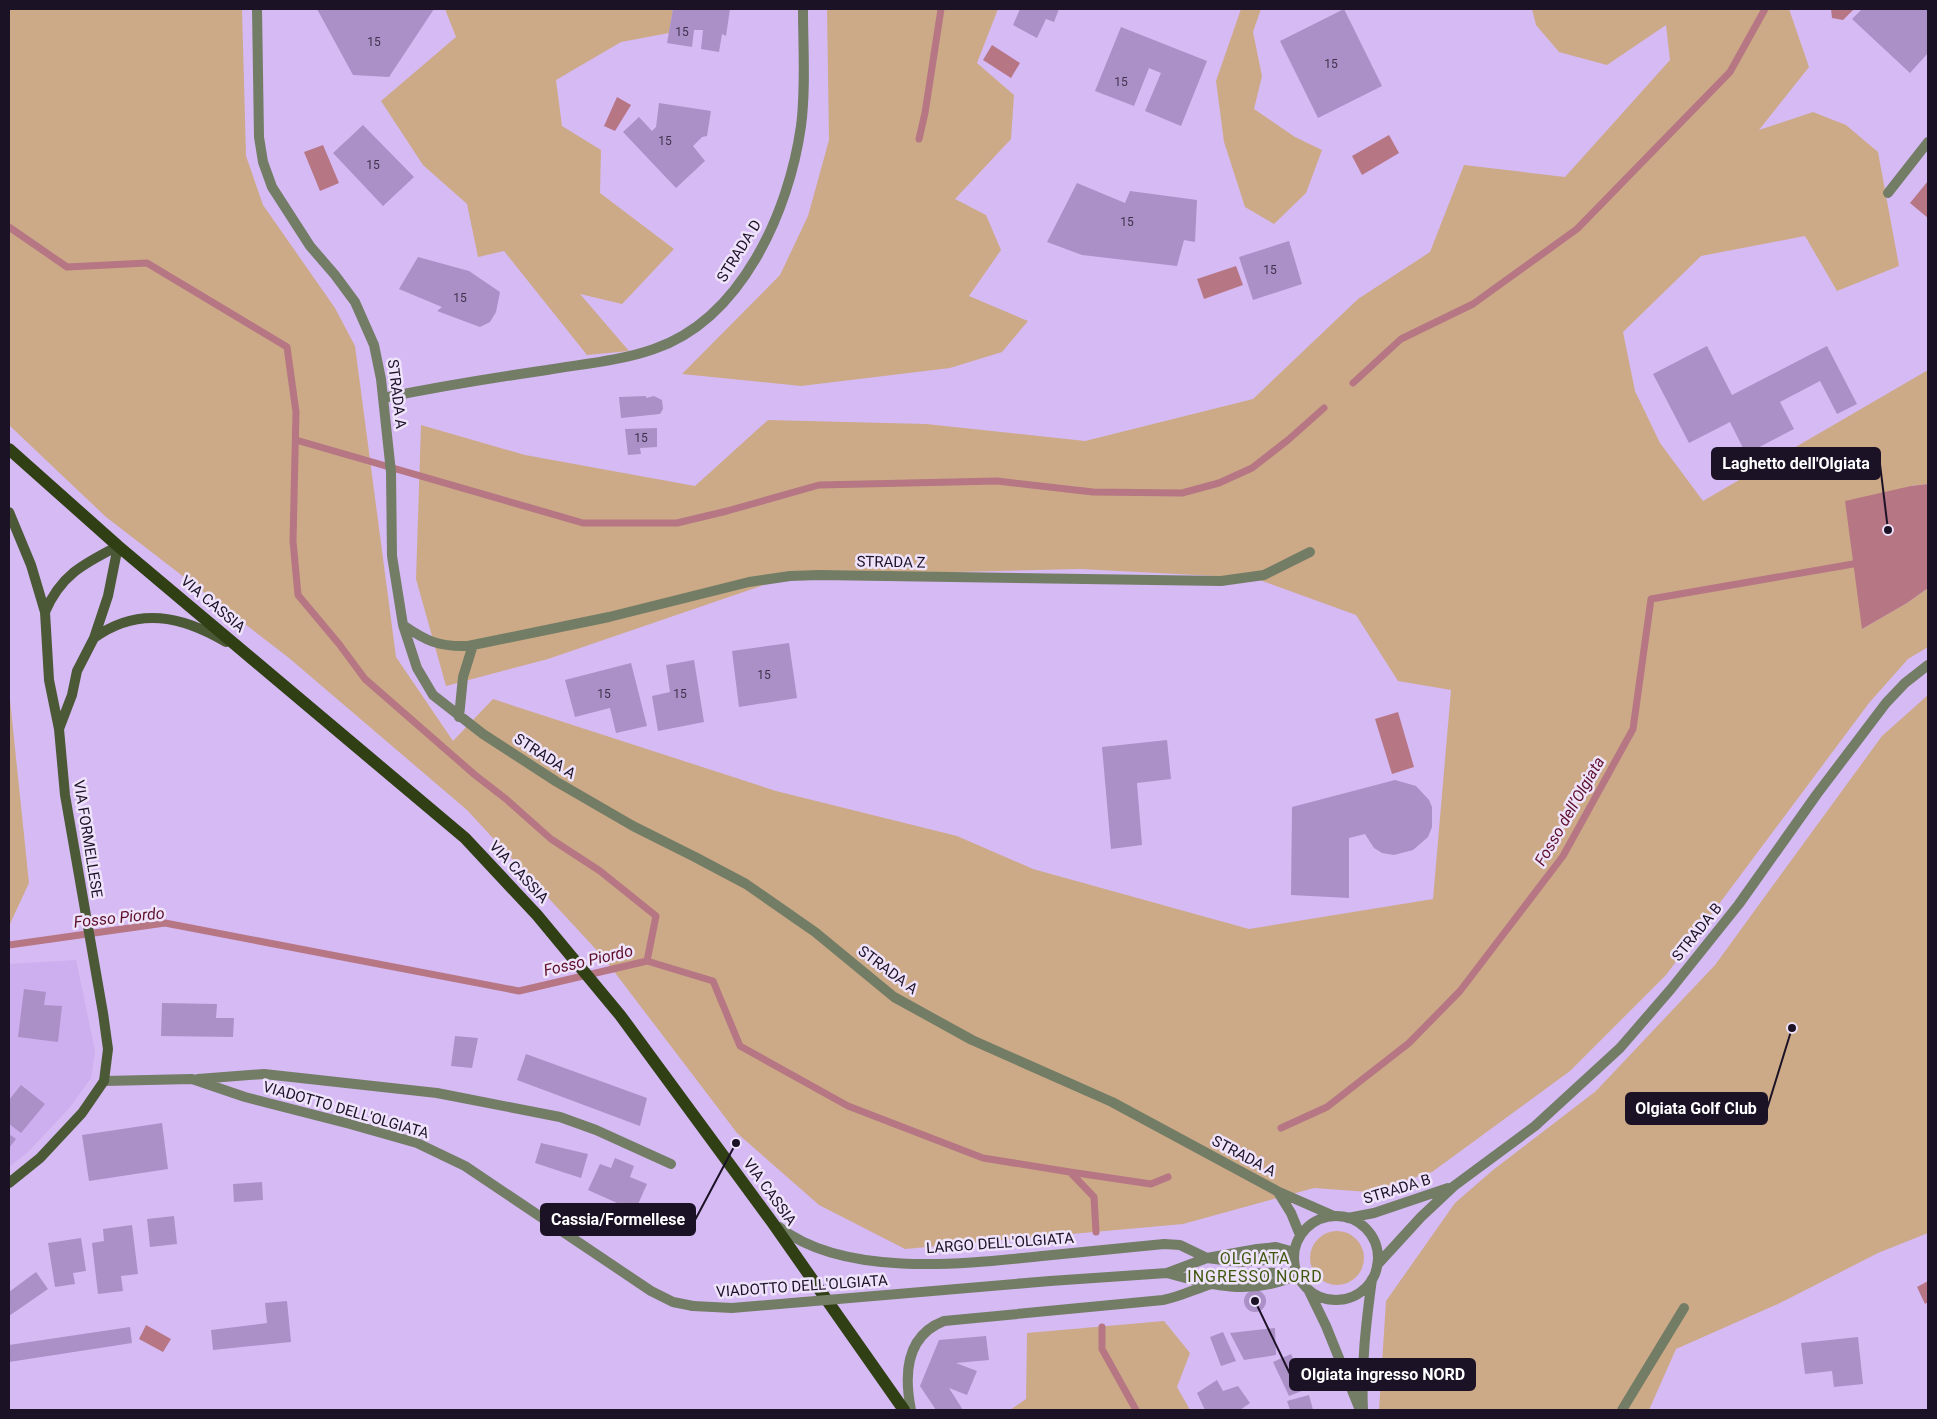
<svg xmlns="http://www.w3.org/2000/svg" width="1937" height="1419" viewBox="0 0 1937 1419" font-family="Roboto,sans-serif">
<rect width="100%" height="100%" fill="#d6baf4"/>
<path fill="#cdaeee" d="M 76,960 L 95,1051 L 91,1078 L 71,1106 L 27,1153 L 9,1167 L 9,964 Z"/>
<path fill="#ca8" d="M 9,9 L 242,9 L 246,156 L 263,205 L 335,308 L 355,346 L 396,657 L 453,741 L 493,699 L 776,791 L 957,836 L 1033,869 L 1249,929 L 1433,899 L 1451,690 L 1398,681 L 1356,615 L 1254,578 L 1080,569 L 790,576 L 548,659 L 446,686 L 416,579 L 421,425 L 525,455 L 695,486 L 768,420 L 926,424 L 1085,441 L 1253,399 L 1358,299 L 1430,252 L 1464,165 L 1565,177 L 1670,60 L 1666,25 L 1607,65 L 1559,52 L 1536,25 L 1532,9 L 1789,9 L 1809,67 L 1759,130 L 1813,112 L 1846,125 L 1878,152 L 1899,266 L 1837,291 L 1805,236 L 1701,256 L 1623,332 L 1635,391 L 1660,443 L 1703,501 L 1928,370 L 1928,484 L 1911,486 L 1862,629 L 1907,603 L 1928,588 L 1928,647 L 1908,659 L 1869,703 L 1666,975 L 1570,1071 L 1432,1172 L 1369,1192 L 1314,1188 L 1183,1224 L 905,1249 L 819,1205 L 737,1133 L 603,957 L 467,810 L 289,658 L 106,517 L 9,425 Z
M 445,9 L 673,9 L 669,33 L 621,42 L 556,80 L 562,126 L 601,150 L 600,193 L 674,249 L 622,304 L 580,294 L 629,351 L 587,355 L 504,251 L 478,257 L 467,204 L 423,165 L 381,101 L 456,37 Z
M 827,9 L 998,9 L 977,63 L 1014,95 L 1011,139 L 955,199 L 986,215 L 1001,250 L 969,296 L 1028,321 L 1002,352 L 950,368 L 801,386 L 682,374 L 780,275 L 808,216 L 829,140 Z
M 1241,9 L 1261,9 L 1253,32 L 1262,76 L 1254,109 L 1295,137 L 1322,150 L 1306,193 L 1274,224 L 1245,207 L 1224,142 L 1216,81 Z
M 9,690 L 29,883 L 9,926 Z
M 1928,695 L 1928,1233 L 1878,1253 L 1782,1302 L 1676,1349 L 1649,1410 L 1379,1410 L 1386,1301 L 1455,1203 L 1493,1170 L 1596,1091 L 1715,965 L 1882,736 Z
M1310 1258a27 27 0 1 1 54 0a27 27 0 1 1-54 0Z
M 1164,1321 L 1190,1353 L 1177,1387 L 1190,1410 L 1010,1410 L 1026,1399 L 1027,1333 Z"/>
<path fill="#b67683" d="M 1831,9 L 1854,9 L 1843,20 L 1832,18 Z
M 992,45 L 1020,63 L 1011,78 L 983,60 Z
M 617,97 L 631,105 L 615,131 L 604,126 Z
M 1389,135 L 1399,153 L 1362,175 L 1352,156 Z
M 323,145 L 339,183 L 320,191 L 304,152 Z
M 1928,181 L 1928,218 L 1910,203 Z
M 1236,266 L 1243,285 L 1204,299 L 1197,279 Z
M 1928,484 L 1928,588 L 1907,603 L 1862,629 L 1845,501 L 1911,486 Z
M 1398,712 L 1414,767 L 1392,774 L 1375,719 Z
M 1928,1281 L 1928,1302 L 1925,1304 L 1917,1287 Z
M 146,1325 L 171,1339 L 163,1352 L 139,1339 Z"/>
<g fill="none" stroke-linecap="round" stroke-linejoin="round">
<path stroke="#b67683" stroke-width="7" d="M 919,139 L 925,113 L 941,9
M 9,227 L 67,267 L 147,263 L 287,347 L 296,412 L 293,541 L 298,595 L 339,644 L 365,679 L 475,775 L 506,799 L 551,839 L 600,871 L 656,916 L 647,961
M 1353,383 L 1401,339 L 1473,304 L 1577,229 L 1730,72 L 1765,9
M 296,440 L 583,523 L 677,523 L 727,511 L 819,485 L 997,481 L 1093,492 L 1182,493 L 1219,483 L 1252,468 L 1288,440 L 1324,408
M 9,945 L 165,923 L 519,991 L 647,961 L 713,981 L 740,1046 L 848,1106 L 983,1158 L 1070,1172 L 1094,1197 L 1096,1232
M 1281,1128 L 1327,1107 L 1409,1043 L 1460,991 L 1563,856 L 1633,729 L 1651,599 L 1853,564
M 1070,1172 L 1151,1184 L 1168,1177
M 1102,1327 L 1102,1349 L 1136,1410"/>
</g>
<path fill="#aa90c6" d="M 317,9 L 434,9 L 389,77 L 353,75 Z
M 673,9 L 730,9 L 726,36 L 722,34 L 719,52 L 701,49 L 703,30 L 694,30 L 692,47 L 667,43 Z
M 1020,9 L 1059,9 L 1054,22 L 1046,19 L 1037,38 L 1013,25 Z
M 1344,9 L 1382,86 L 1318,118 L 1280,41 Z
M 1862,9 L 1928,9 L 1928,53 L 1910,73 L 1852,19 Z
M 1121,27 L 1207,61 L 1181,126 L 1145,111 L 1161,73 L 1149,68 L 1134,106 L 1095,91 Z
M 659,103 L 711,111 L 707,136 L 702,137 L 693,146 L 705,161 L 676,188 L 623,132 L 639,117 L 652,131 L 656,127 Z
M 363,125 L 414,177 L 383,206 L 333,153 Z
M 1077,183 L 1125,203 L 1130,191 L 1197,200 L 1195,242 L 1184,240 L 1177,266 L 1082,255 L 1047,242 Z
M 1289,241 L 1302,284 L 1253,300 L 1239,257 Z
M 418,257 L 469,271 L 500,292 L 496,312 L 490,322 L 480,327 L 437,311 L 442,307 L 399,289 Z
M 1707,346 L 1732,395 L 1827,346 L 1857,404 L 1837,414 L 1820,381 L 1780,402 L 1794,429 L 1746,454 L 1730,422 L 1689,443 L 1653,374 Z
M 646,396 L 646,398 L 654,396 L 662,400 L 663,409 L 660,414 L 621,418 L 619,397 Z
M 657,428 L 657,447 L 640,448 L 641,454 L 628,455 L 625,429 Z
M 789,643 L 797,698 L 739,707 L 732,651 Z
M 694,660 L 704,722 L 658,731 L 652,696 L 670,692 L 666,665 Z
M 631,663 L 647,726 L 616,733 L 610,708 L 575,717 L 565,680 Z
M 1167,740 L 1171,779 L 1137,783 L 1142,845 L 1111,849 L 1102,747 Z
M 1395,780 L 1416,786 L 1429,800 L 1432,807 L 1432,827 L 1428,837 L 1413,850 L 1394,855 L 1382,853 L 1374,848 L 1365,834 L 1349,838 L 1349,898 L 1291,895 L 1292,807 Z
M 24,989 L 46,992 L 44,1005 L 62,1006 L 58,1042 L 18,1037 Z
M 162,1003 L 217,1004 L 216,1018 L 234,1018 L 233,1037 L 161,1036 Z
M 455,1036 L 478,1038 L 472,1068 L 451,1066 Z
M 526,1054 L 647,1098 L 640,1126 L 517,1080 Z
M 21,1085 L 45,1104 L 21,1133 L 9,1124 L 9,1100 Z
M 162,1123 L 168,1169 L 89,1181 L 82,1135 Z
M 9,1134 L 16,1139 L 9,1148 Z
M 541,1143 L 588,1154 L 581,1178 L 535,1163 Z
M 615,1158 L 634,1166 L 630,1177 L 647,1184 L 635,1211 L 588,1190 L 600,1164 L 611,1168 Z
M 262,1182 L 263,1200 L 234,1202 L 233,1184 Z
M 174,1216 L 177,1244 L 150,1247 L 147,1219 Z
M 132,1225 L 138,1274 L 121,1276 L 123,1291 L 98,1294 L 92,1243 L 104,1241 L 103,1229 Z
M 81,1238 L 86,1271 L 73,1273 L 75,1284 L 55,1287 L 48,1243 Z
M 36,1272 L 48,1289 L 9,1316 L 9,1292 Z
M1244 1301a11 11 0 1 1 22 0a11 11 0 1 1-22 0Z
M 287,1301 L 291,1342 L 213,1350 L 211,1330 L 267,1323 L 265,1303 Z
M 130,1327 L 132,1343 L 9,1362 L 9,1345 Z
M 1275,1328 L 1276,1355 L 1244,1360 L 1230,1333 Z
M 1223,1332 L 1236,1361 L 1221,1366 L 1210,1337 Z
M 986,1336 L 989,1360 L 956,1363 L 977,1371 L 967,1395 L 949,1388 L 963,1410 L 936,1410 L 920,1386 L 939,1340 Z
M 1858,1337 L 1863,1384 L 1834,1387 L 1832,1371 L 1805,1374 L 1801,1343 Z
M 1291,1354 L 1307,1389 L 1289,1396 L 1273,1362 Z
M 1217,1380 L 1223,1391 L 1238,1386 L 1250,1403 L 1240,1410 L 1205,1410 L 1197,1393 Z
M 1309,1395 L 1313,1410 L 1290,1410 L 1287,1401 Z"/>
<g fill="none" stroke-linecap="round" stroke-linejoin="round">
<path stroke="#737d66" stroke-width="10" d="M 1622,1410 L 1684,1308"/>
<path stroke="#737d66" stroke-width="10" d="M 257,9 L 259,137 L 263,162 L 272,187 L 310,246 L 335,275 L 355,302 L 374,345 L 381,379 L 391,472 L 392,556 L 403,625 L 417,668 L 433,695 L 483,734 L 557,782 L 633,826 L 695,857 L 746,884 L 815,932 L 894,997 L 972,1040 L 1112,1102 L 1277,1191 L 1334,1216
M 1888,193 L 1928,142
M 383,398 C 437,387 492,378 547,370 C 582,364 620,361 654,349 C 742,319 789,211 801,126 C 806,88 803,47 803,9
M 403,625 C 426,641 439,647 468,646 L 609,617 L 749,582 L 790,576 L 819,575 L 1221,581 L 1264,575 L 1310,552
M 459,717 L 463,677 L 473,645
M 198,1079 L 264,1074 L 437,1093 L 560,1117 L 596,1130 L 671,1164
M 104,1081 L 192,1079 L 245,1097 L 350,1124 L 417,1143 L 465,1166 L 651,1291 L 673,1302 L 693,1306
M 1278,1192 L 1291,1213 L 1300,1235
M1294 1258a42 42 0 1 1 84 0a42 42 0 1 1-84 0Z
M 1348,1218 L 1374,1213 L 1448,1188
M 779,1227 C 844,1278 964,1264 1042,1256 C 1083,1252 1123,1248 1164,1244 L 1180,1245 L 1207,1258 L 1239,1262 L 1277,1259 L 1294,1252
M 1377,1265 L 1421,1217 L 1454,1186 L 1535,1126 L 1620,1048 L 1671,989 L 1739,904 L 1817,794 L 1886,703 L 1905,683 L 1928,665
M 1167,1273 C 1213,1286 1252,1296 1297,1275
M 1050,1281 L 1167,1273 L 1207,1258 L 1257,1249 L 1276,1247 L 1294,1252
M 1309,1291 L 1326,1326 L 1360,1410
M 911,1410 C 904,1375 905,1336 944,1321 L 1163,1300 C 1179,1297 1193,1290 1208,1285 C 1237,1274 1267,1270 1297,1275
M 1363,1410 C 1361,1366 1366,1323 1372,1279"/>
<path stroke="#4c5937" stroke-width="10" d="M 9,512 L 31,565 L 45,612 L 49,680 L 59,729 L 65,795 L 103,1013 L 108,1049 L 104,1081 L 82,1113 L 40,1158 L 9,1183
M 45,612 C 61,575 83,564 118,546
M 94,638 C 138,606 182,616 226,642
M 59,729 L 72,695 L 77,671 L 94,638 L 108,596 L 118,546"/>
<path stroke="#304014" stroke-width="12" d="M 9,449 L 118,546 L 465,838 L 537,915 L 620,1015 L 772,1222 L 904,1410"/>
<path stroke="#737d66" stroke-width="10" d="M 693,1306 L 732,1308 L 1050,1281"/>
</g>
<g text-anchor="middle" stroke-width="5" stroke-linejoin="round" paint-order="stroke">
<g font-size="12" fill="#40324e">
<text x="682" y="36">15</text>
<text x="374" y="46">15</text>
<text x="1331" y="68">15</text>
<text x="1121" y="86">15</text>
<text x="665" y="145">15</text>
<text x="373" y="169">15</text>
<text x="1127" y="226">15</text>
<text x="1270" y="274">15</text>
<text x="460" y="302">15</text>
<text x="641" y="442">15</text>
<text x="764" y="679">15</text>
<text x="604" y="698">15</text>
<text x="680" y="698">15</text>
</g>
<g font-size="15" fill="#1c1226" stroke="#eee3fb">
<text transform="translate(739 251) rotate(-58)" y="5">STRADA D</text>
<text transform="translate(397 394) rotate(83)" y="5">STRADA A</text>
<text transform="translate(891 562) rotate(1)" y="5">STRADA Z</text>
<text transform="translate(213 604) rotate(40)" y="5">VIA CASSIA</text>
<text transform="translate(545 756) rotate(33)" y="5">STRADA A</text>
<text transform="translate(88 839) rotate(81)" y="5">VIA FORMELLESE</text>
<text transform="translate(519 872) rotate(47)" y="5">VIA CASSIA</text>
<text transform="translate(1697 932) rotate(-51)" y="5">STRADA B</text>
<text transform="translate(888 970) rotate(37)" y="5">STRADA A</text>
<text transform="translate(346 1110) rotate(16)" y="5">VIADOTTO DELL'OLGIATA</text>
<text transform="translate(1244 1156) rotate(28)" y="5">STRADA A</text>
<text transform="translate(1397 1189) rotate(-17)" y="5">STRADA B</text>
<text transform="translate(770 1192) rotate(54)" y="5">VIA CASSIA</text>
<text transform="translate(1000 1243) rotate(-4)" y="5">LARGO DELL'OLGIATA</text>
<text transform="translate(802 1286) rotate(-4)" y="5">VIADOTTO DELL'OLGIATA</text>
</g>
<g font-size="16" font-style="italic" fill="#5e0f2a" stroke="#eee3fb">
<text transform="translate(1569 811) rotate(-60)" y="6">Fosso dell’Olgiata</text>
<text transform="translate(119 917) rotate(-6)" y="6">Fosso Piordo</text>
<text transform="translate(588 960) rotate(-13)" y="6">Fosso Piordo</text>
</g>
<g font-size="16" letter-spacing="1" fill="#3f570d" stroke="#eee3fb">
<text x="1255" y="1264">OLGIATA<tspan x="1255" dy="18">INGRESSO NORD</tspan></text>
</g>
</g>
<path fill="none" stroke="#1c1226" stroke-width="2" d="M1888 530L1880 464M1792 1028L1767 1109M736 1143L695 1220M1255 1301L1290 1374"/>
<g fill="#1c1226" stroke="#eee3fb" stroke-width="2">
<circle cx="1888" cy="530" r="5"/>
<circle cx="1792" cy="1028" r="5"/>
<circle cx="736" cy="1143" r="5"/>
<circle cx="1255" cy="1301" r="5"/>
</g>
<g fill="#1c1226" stroke="#1c1226" stroke-width="2">
<rect x="1712" y="448" width="168" height="31" rx="5"/>
<rect x="1626" y="1093" width="141" height="31" rx="5"/>
<rect x="541" y="1204" width="154" height="31" rx="5"/>
<rect x="1290" y="1359" width="185" height="31" rx="5"/>
</g>
<g font-size="16" text-anchor="middle" font-weight="bold" fill="#fff">
<text x="1796" y="469">Laghetto dell'Olgiata</text>
<text x="1696" y="1114">Olgiata Golf Club</text>
<text x="618" y="1225">Cassia/Formellese</text>
<text x="1383" y="1380">Olgiata ingresso NORD</text>
</g>
<rect width="1937" height="1419" fill="none" stroke="#1c1226" stroke-width="20"/>
</svg>
